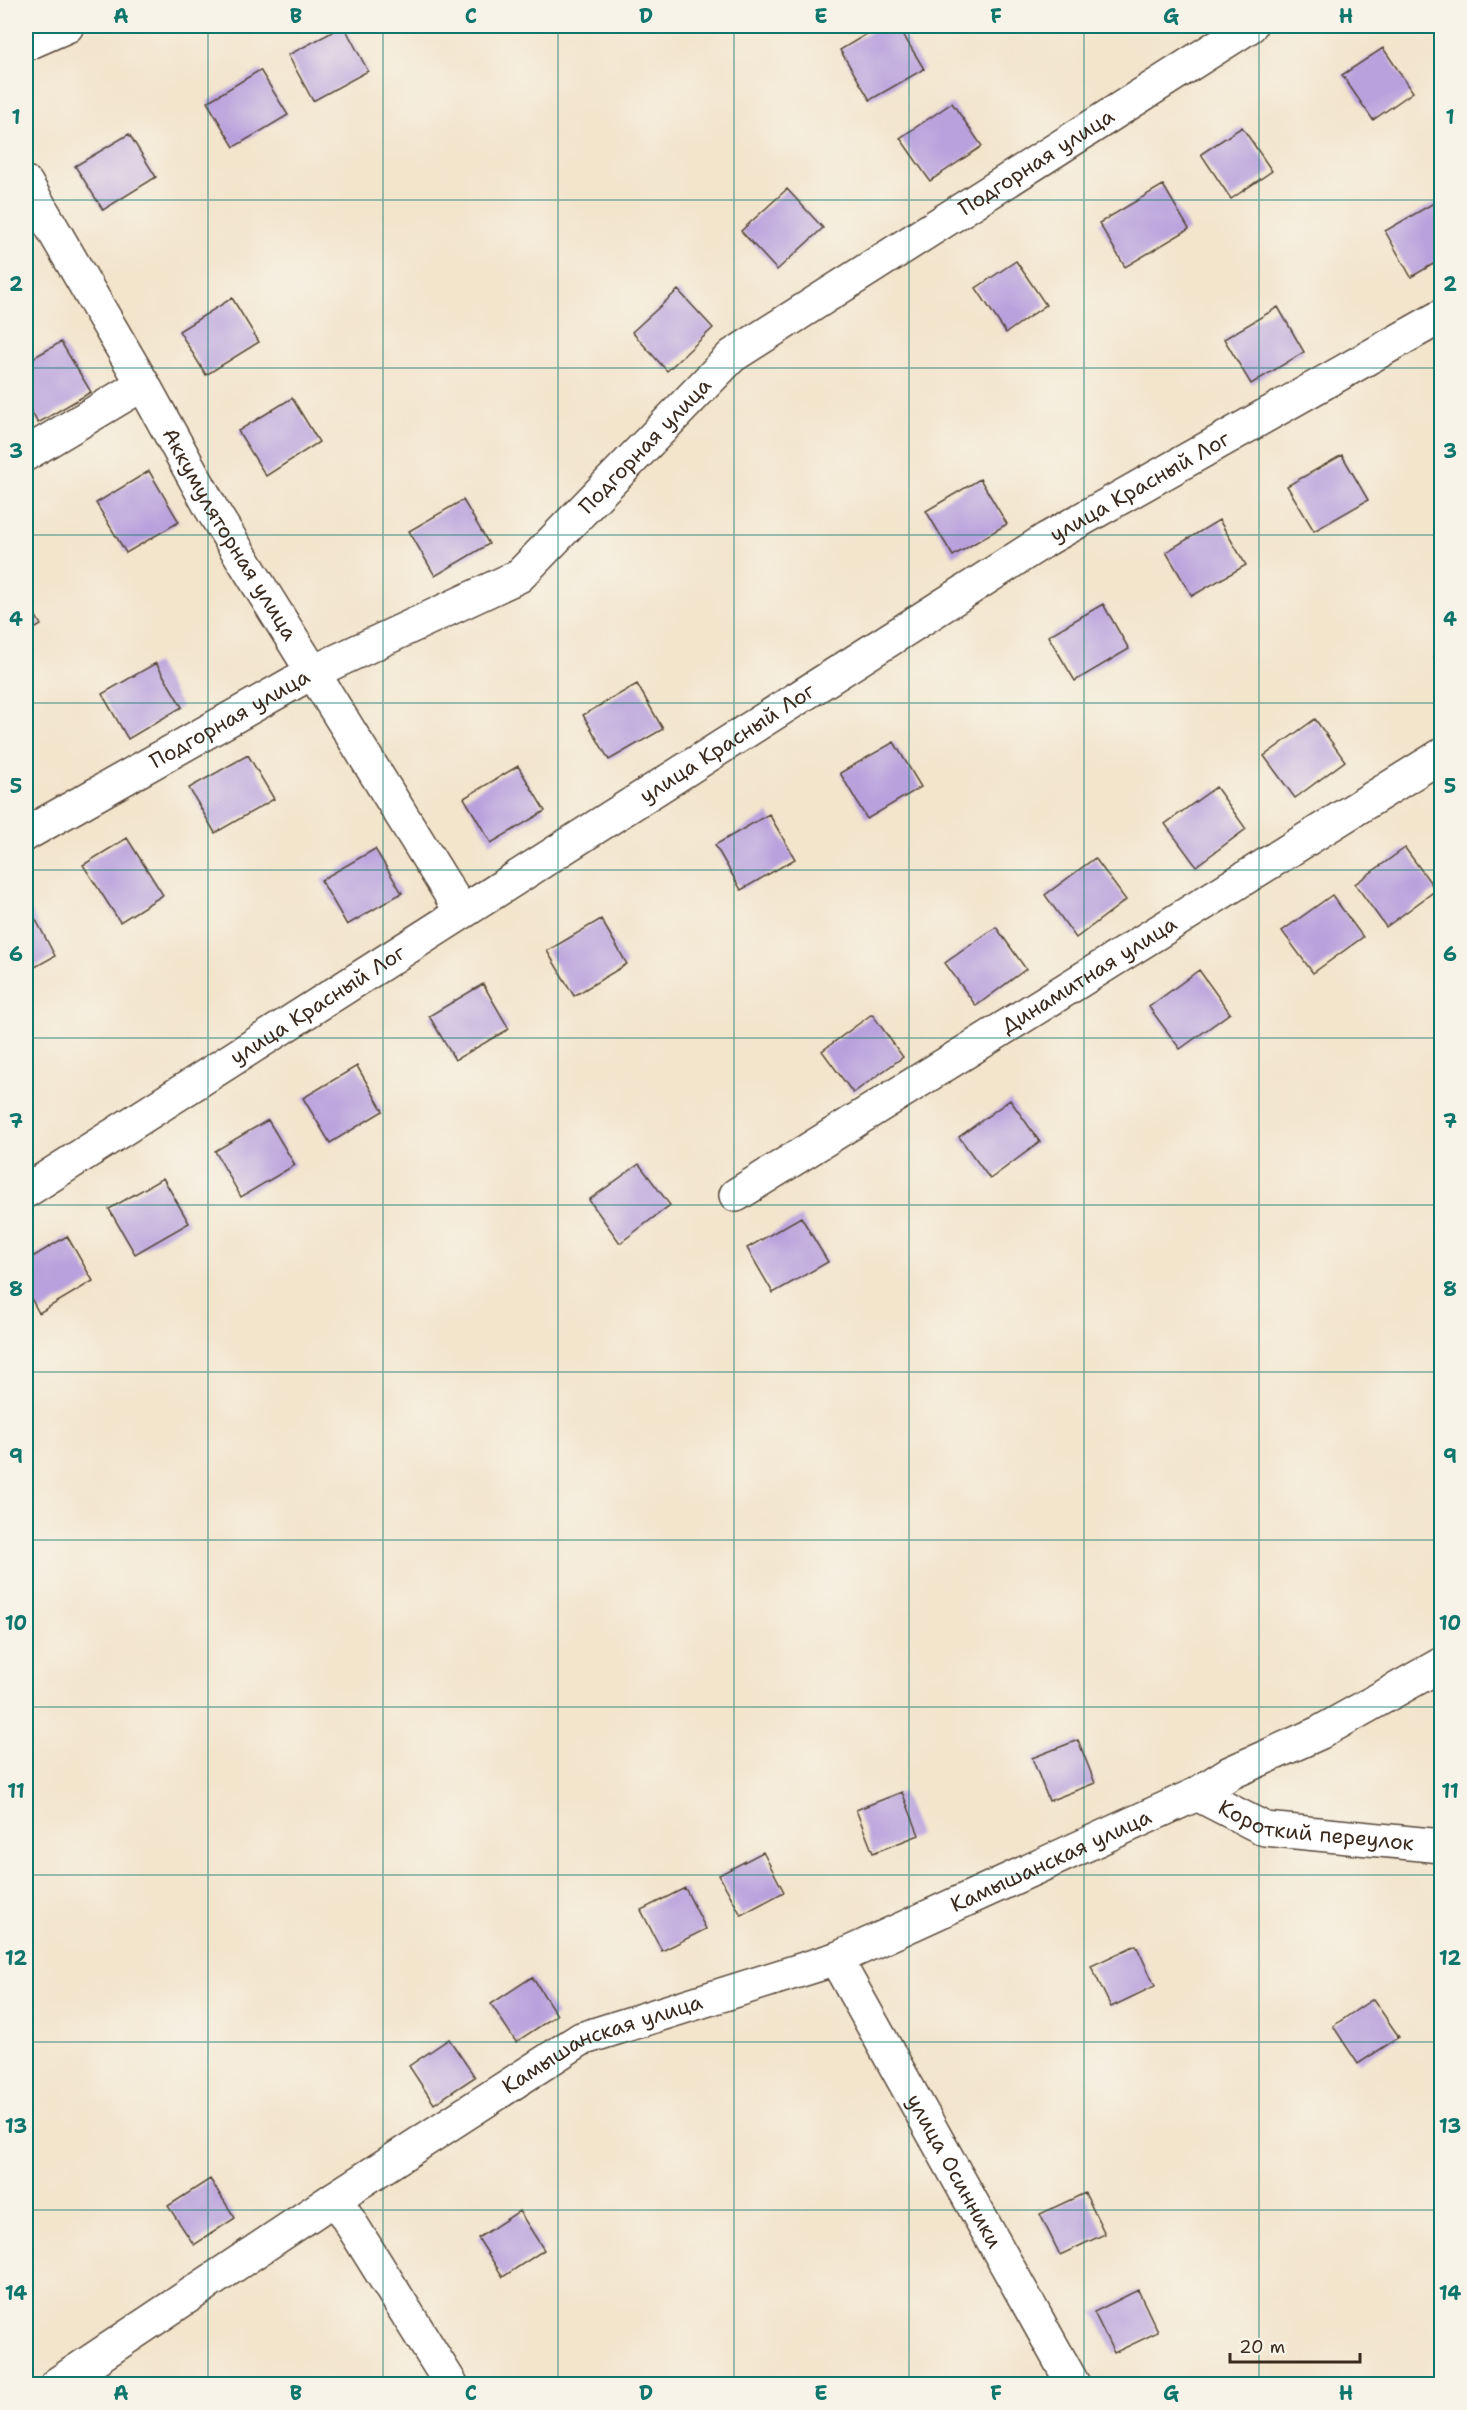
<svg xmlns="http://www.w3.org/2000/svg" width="1467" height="2410" viewBox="0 0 1467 2410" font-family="'Shantell Sans',sans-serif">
<rect width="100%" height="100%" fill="#f7f3e8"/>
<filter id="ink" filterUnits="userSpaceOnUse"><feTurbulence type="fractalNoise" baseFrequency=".0167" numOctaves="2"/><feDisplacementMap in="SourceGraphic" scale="12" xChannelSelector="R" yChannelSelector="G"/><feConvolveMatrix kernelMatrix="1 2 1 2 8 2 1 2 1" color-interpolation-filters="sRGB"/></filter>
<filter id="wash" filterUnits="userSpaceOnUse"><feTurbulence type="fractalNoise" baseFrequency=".008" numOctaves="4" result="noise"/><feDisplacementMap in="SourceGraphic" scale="24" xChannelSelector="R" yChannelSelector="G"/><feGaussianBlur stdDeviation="1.35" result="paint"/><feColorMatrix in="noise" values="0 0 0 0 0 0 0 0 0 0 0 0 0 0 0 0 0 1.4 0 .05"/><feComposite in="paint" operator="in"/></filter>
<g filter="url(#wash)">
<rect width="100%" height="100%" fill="#f3e4cc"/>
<g id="blocks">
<path fill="#b9a1dd" d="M 344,26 L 368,71 L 313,101 L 288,55 Z
M 880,26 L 898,26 L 924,69 L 870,100 L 840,50 Z
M 1383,48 L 1413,92 L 1373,120 L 1342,75 Z
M 260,70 L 288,115 L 234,147 L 207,102 Z
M 952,103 L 982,146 L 930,181 L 900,138 Z
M 1242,127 L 1272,171 L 1231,199 L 1201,154 Z
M 129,134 L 156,177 L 103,210 L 75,166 Z
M 1163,185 L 1189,229 L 1125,267 L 1099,223 Z
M 787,189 L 823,228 L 777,270 L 741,231 Z
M 1439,200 L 1442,204 L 1442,259 L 1411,277 L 1385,231 Z
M 1016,261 L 1046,305 L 1006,333 L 976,288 Z
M 678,290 L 713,328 L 667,371 L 632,332 Z
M 232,298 L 259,342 L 206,375 L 179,331 Z
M 1278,307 L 1304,352 L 1251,384 L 1224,339 Z
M 61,342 L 91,392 L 38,423 L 26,403 L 26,362 Z
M 292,398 L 319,442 L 266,476 L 238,431 Z
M 1342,455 L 1368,500 L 1314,531 L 1287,486 Z
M 149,471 L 179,522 L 126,553 L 96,503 Z
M 980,479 L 1007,524 L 953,556 L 926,511 Z
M 463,500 L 489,544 L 435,576 L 409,531 Z
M 1219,520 L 1246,565 L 1192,596 L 1166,552 Z
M 26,599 L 41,625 L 26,634 Z
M 1103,604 L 1129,649 L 1075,681 L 1048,636 Z
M 1442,651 L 1442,667 L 1434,657 Z
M 156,663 L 182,707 L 128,739 L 102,694 Z
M 637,684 L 663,729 L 609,760 L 583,715 Z
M 1315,719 L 1345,761 L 1295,798 L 1264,756 Z
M 894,742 L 921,787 L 867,819 L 840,773 Z
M 248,755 L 274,799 L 215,833 L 189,788 Z
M 518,766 L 545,811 L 491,843 L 464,798 Z
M 1216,787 L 1246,829 L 1196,866 L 1165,824 Z
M 769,814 L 795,859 L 741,890 L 715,845 Z
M 127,838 L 163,895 L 120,922 L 83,865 Z
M 1405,848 L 1436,890 L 1386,927 L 1355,884 Z
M 375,849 L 402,893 L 347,925 L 321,880 Z
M 1095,858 L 1126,900 L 1076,938 L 1045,895 Z
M 1332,895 L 1363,937 L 1313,973 L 1282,931 Z
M 26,901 L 55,956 L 26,972 Z
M 601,919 L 627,964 L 574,996 L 547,951 Z
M 996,927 L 1026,969 L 976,1006 L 945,963 Z
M 1199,970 L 1230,1013 L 1180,1049 L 1149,1007 Z
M 483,984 L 509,1029 L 455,1060 L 429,1016 Z
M 872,1014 L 903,1057 L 853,1093 L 822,1051 Z
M 357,1066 L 383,1111 L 330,1143 L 303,1098 Z
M 1010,1100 L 1040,1142 L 990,1179 L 959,1137 Z
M 268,1120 L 295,1165 L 241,1197 L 215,1151 Z
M 639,1164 L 670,1205 L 620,1243 L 589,1200 Z
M 163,1178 L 189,1223 L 135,1254 L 109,1209 Z
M 801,1217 L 828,1262 L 773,1293 L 747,1248 Z
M 67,1236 L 93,1281 L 39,1313 L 26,1289 L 26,1261 Z
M 1078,1740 L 1095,1783 L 1049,1801 L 1032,1758 Z
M 902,1792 L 919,1835 L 873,1853 L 856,1810 Z
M 763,1852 L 784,1892 L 741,1915 L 719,1875 Z
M 685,1888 L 706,1929 L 662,1951 L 641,1910 Z
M 1136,1945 L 1155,1986 L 1111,2007 L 1091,1966 Z
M 532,1977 L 557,2015 L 516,2042 L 491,2004 Z
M 1373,1999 L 1399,2037 L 1358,2064 L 1333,2026 Z
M 449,2039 L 475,2077 L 434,2104 L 409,2066 Z
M 210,2179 L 235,2218 L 194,2245 L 168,2206 Z
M 1085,2193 L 1105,2234 L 1060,2255 L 1040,2214 Z
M 519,2211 L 544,2250 L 503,2277 L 478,2238 Z
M 1138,2290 L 1158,2332 L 1114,2353 L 1094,2312 Z"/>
</g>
</g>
<g filter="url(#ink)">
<use href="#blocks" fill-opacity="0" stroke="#574638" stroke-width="1.5"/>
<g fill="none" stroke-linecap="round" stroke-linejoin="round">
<defs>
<g id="minor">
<path d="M 26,44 L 67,26"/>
<path id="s1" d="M 26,183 L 143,384 L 211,508 L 461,911"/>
<path d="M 26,454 L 143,384"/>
<path id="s2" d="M 26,834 L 311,673 L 519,576 L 732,356 L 1250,26"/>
<path id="s3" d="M 26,1191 L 1047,539 L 1442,316"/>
<path id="s4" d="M 736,1195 L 1442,755"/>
<path id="s5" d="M 1197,1794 L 1265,1829 L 1442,1846"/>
<path id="s6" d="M 836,1959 L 1073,2384"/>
<path d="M 335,2198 L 451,2384"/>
<path id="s7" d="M 57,2384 L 335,2198 L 581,2039 L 836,1959 L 1197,1794 L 1230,1773 L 1319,1733 L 1442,1664"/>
</g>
</defs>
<use href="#minor" stroke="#574638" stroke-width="36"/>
<use href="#minor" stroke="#fff" stroke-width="33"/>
</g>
</g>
<path fill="none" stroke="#0f766e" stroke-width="1.5" stroke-opacity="0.55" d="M 208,26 L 208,2384M 383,26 L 383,2384M 558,26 L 558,2384M 734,26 L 734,2384M 909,26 L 909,2384M 1084,26 L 1084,2384M 1259,26 L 1259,2384M 26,200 L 1442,200M 26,368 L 1442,368M 26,535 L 1442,535M 26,703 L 1442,703M 26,870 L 1442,870M 26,1038 L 1442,1038M 26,1205 L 1442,1205M 26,1372 L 1442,1372M 26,1540 L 1442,1540M 26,1707 L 1442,1707M 26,1875 L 1442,1875M 26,2042 L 1442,2042M 26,2210 L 1442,2210"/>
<g text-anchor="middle" stroke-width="4.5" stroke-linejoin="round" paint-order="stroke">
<g font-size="21" fill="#3b2a1e" stroke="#f7f3e8">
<text dy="7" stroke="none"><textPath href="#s2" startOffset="1224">Подгорная улица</textPath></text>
<text dy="7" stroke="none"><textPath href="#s2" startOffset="738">Подгорная улица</textPath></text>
<text dy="7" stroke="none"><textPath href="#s3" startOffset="1318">улица Красный Лог</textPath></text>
<text dy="7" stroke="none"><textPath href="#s1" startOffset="406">Аккумуляторная улица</textPath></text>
<text dy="7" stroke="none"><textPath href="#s2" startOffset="234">Подгорная улица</textPath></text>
<text dy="7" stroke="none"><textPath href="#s3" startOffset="832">улица Красный Лог</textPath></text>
<text dy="7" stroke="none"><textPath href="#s4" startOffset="416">Динамитная улица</textPath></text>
<text dy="7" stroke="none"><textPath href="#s3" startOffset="346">улица Красный Лог</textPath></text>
<text dy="7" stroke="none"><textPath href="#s5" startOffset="126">Короткий переулок</textPath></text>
<text dy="7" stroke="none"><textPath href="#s7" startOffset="1131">Камышанская улица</textPath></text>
<text dy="7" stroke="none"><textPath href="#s7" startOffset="645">Камышанская улица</textPath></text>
<text dy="7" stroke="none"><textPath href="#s6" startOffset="243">улица Осинники</textPath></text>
</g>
</g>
<rect width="1467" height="2410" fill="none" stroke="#f7f3e8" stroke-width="66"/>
<path d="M1230 2353v9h130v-9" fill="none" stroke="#3b2a1e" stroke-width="3"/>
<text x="1239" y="2353" font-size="18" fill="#3b2a1e" stroke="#f7f3e8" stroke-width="4.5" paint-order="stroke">20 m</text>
<rect x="33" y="33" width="1401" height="2344" fill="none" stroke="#0f766e" stroke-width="2"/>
<g font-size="20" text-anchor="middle" font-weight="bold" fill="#0f766e">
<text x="121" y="23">A</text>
<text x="296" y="23">B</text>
<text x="471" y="23">C</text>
<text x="646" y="23">D</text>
<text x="821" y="23">E</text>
<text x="996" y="23">F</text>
<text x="1171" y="23">G</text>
<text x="1346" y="23">H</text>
<text x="16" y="124">1</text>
<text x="1450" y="124">1</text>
<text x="16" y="291">2</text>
<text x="1450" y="291">2</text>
<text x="16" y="458">3</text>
<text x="1450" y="458">3</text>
<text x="16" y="626">4</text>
<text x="1450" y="626">4</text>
<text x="16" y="793">5</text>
<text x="1450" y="793">5</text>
<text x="16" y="961">6</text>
<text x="1450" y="961">6</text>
<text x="16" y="1128">7</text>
<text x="1450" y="1128">7</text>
<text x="16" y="1296">8</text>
<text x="1450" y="1296">8</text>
<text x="16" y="1463">9</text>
<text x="1450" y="1463">9</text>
<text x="16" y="1630">10</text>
<text x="1450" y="1630">10</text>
<text x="16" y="1798">11</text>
<text x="1450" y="1798">11</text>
<text x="16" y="1965">12</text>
<text x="1450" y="1965">12</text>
<text x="16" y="2133">13</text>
<text x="1450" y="2133">13</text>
<text x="16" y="2300">14</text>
<text x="1450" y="2300">14</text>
<text x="121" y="2400">A</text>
<text x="296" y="2400">B</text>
<text x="471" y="2400">C</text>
<text x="646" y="2400">D</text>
<text x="821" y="2400">E</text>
<text x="996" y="2400">F</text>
<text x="1171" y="2400">G</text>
<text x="1346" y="2400">H</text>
</g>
</svg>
